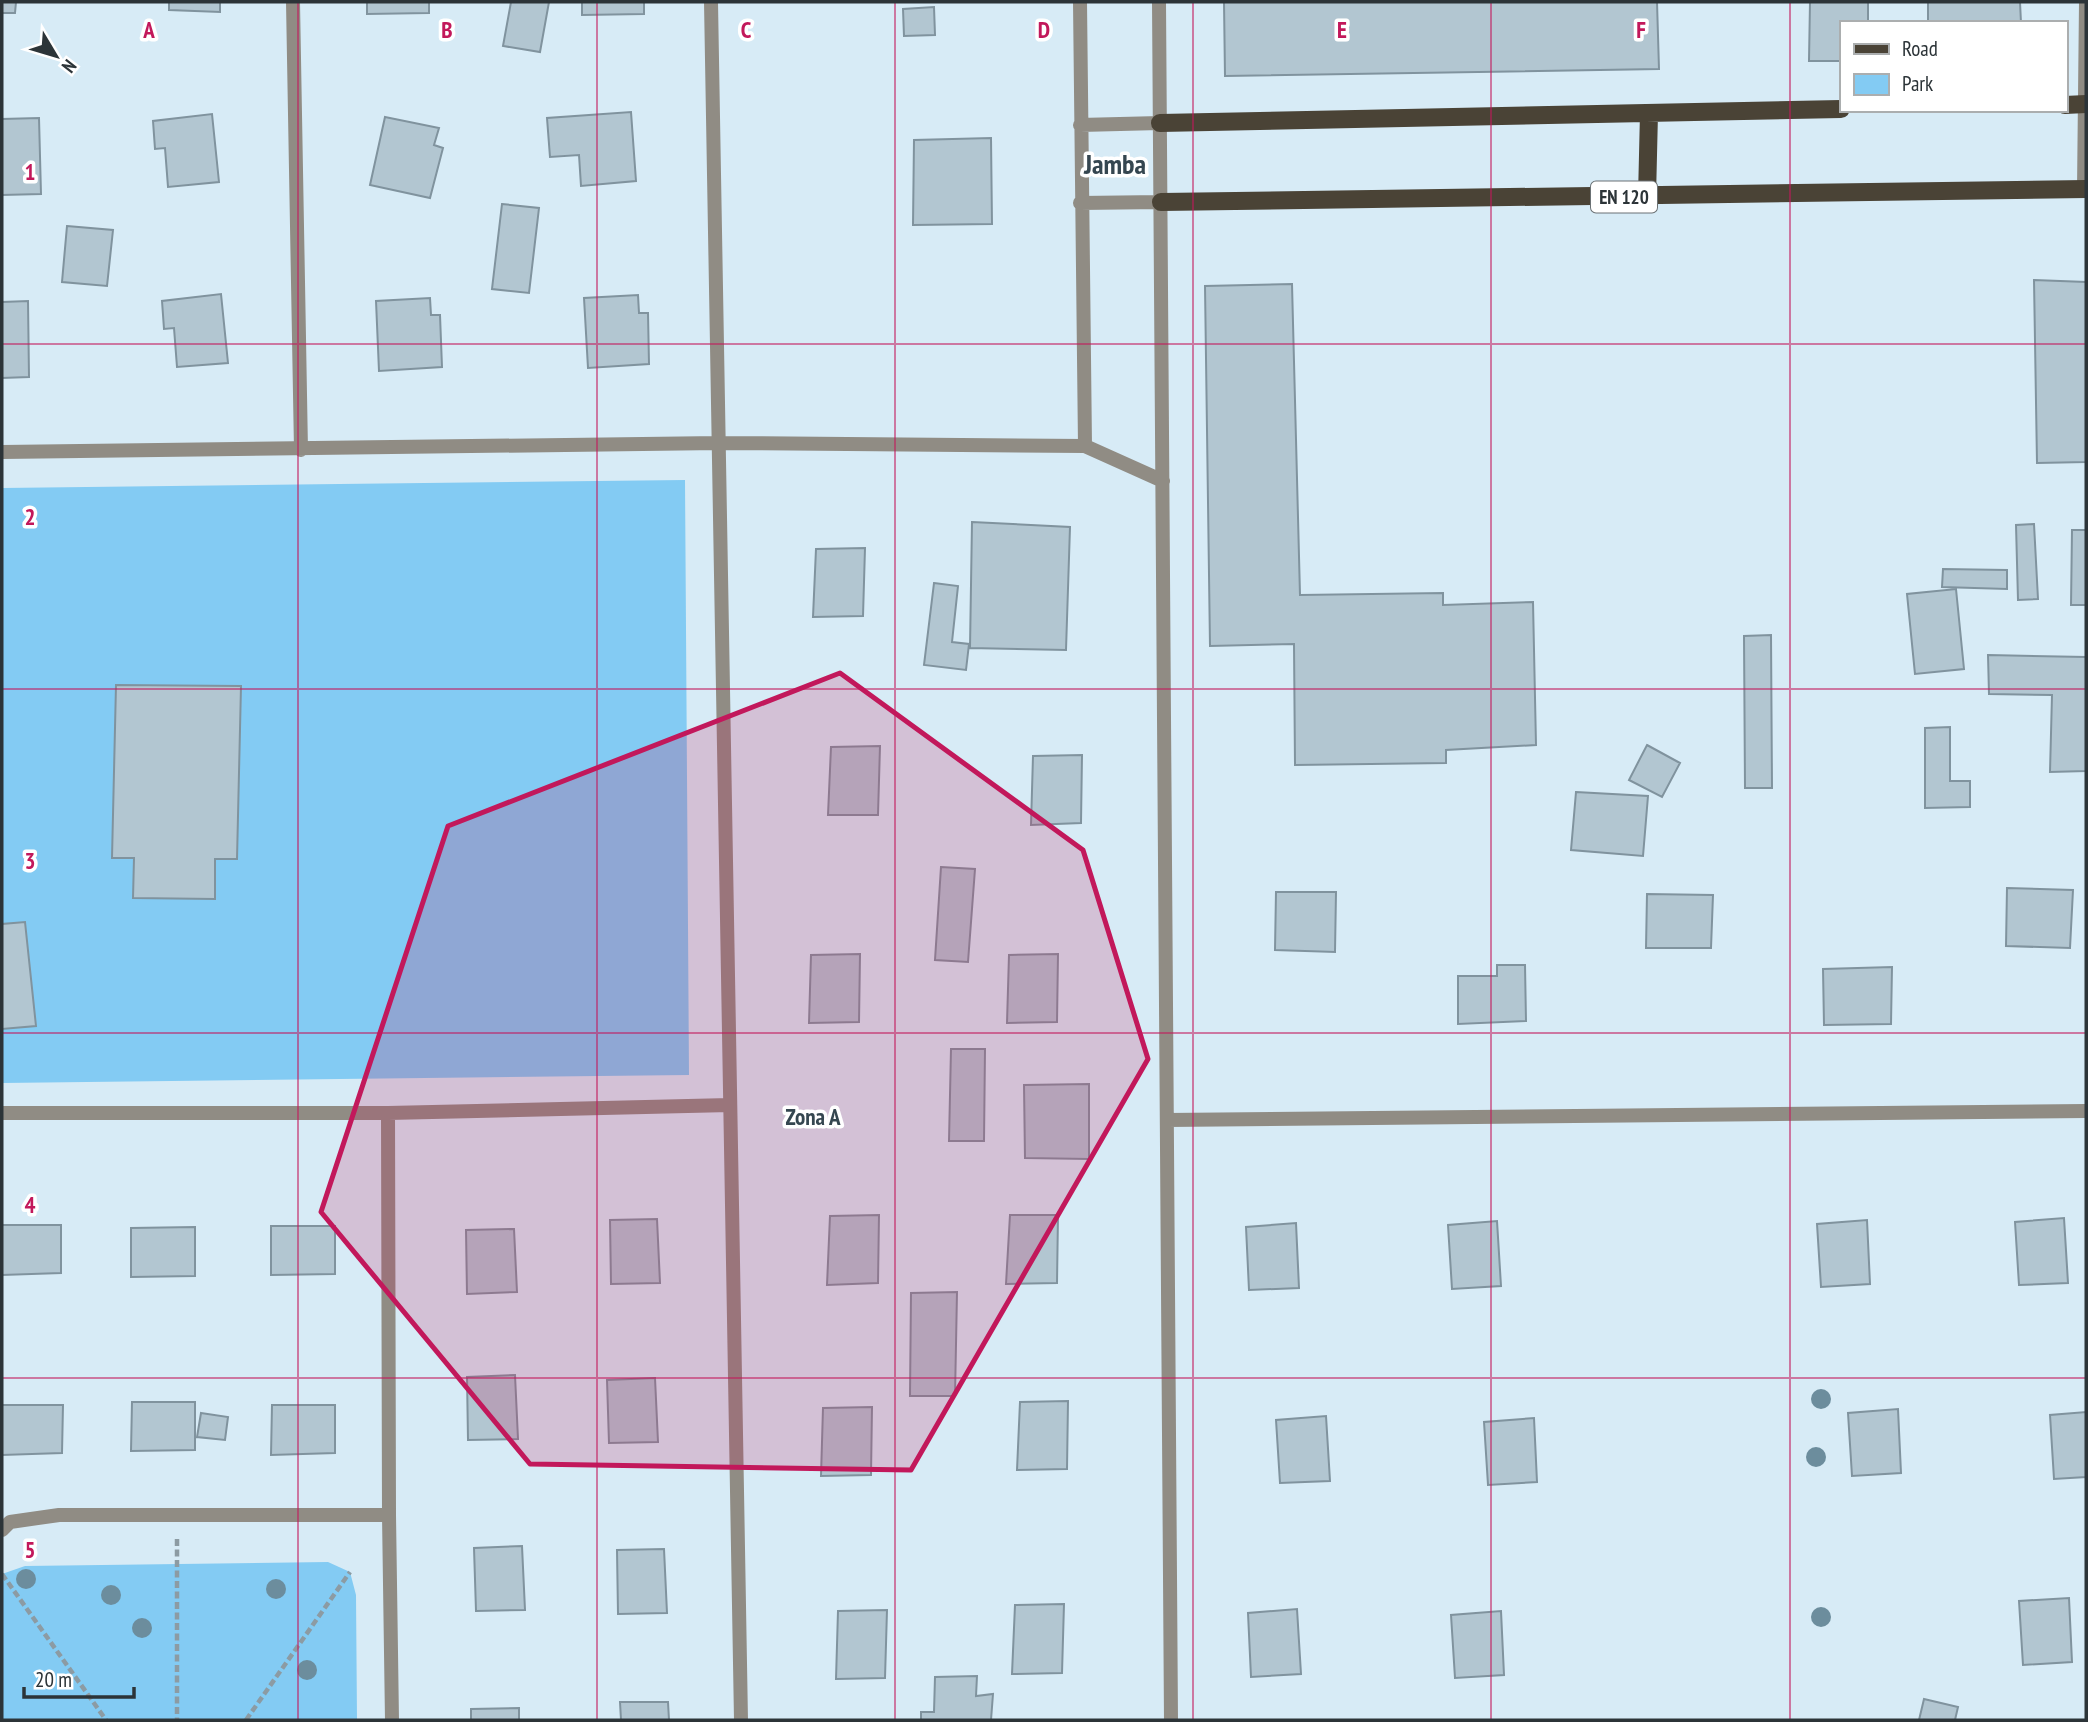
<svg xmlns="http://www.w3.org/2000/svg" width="2088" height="1722" viewBox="0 0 2088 1722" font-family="'PT Sans Narrow',sans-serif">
<rect width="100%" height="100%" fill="#d7ebf6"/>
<path fill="#83cbf3" d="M 685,480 L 689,1075 L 2,1083 L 2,488 Z
M 328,1562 L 350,1572 L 356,1595 L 357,1720 L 2,1720 L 2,1574 L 25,1566 Z"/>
<path fill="#b2c6d1" stroke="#80939e" stroke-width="2" d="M 2,2 L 16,2 L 15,13 L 2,13 Z
M 169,2 L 220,2 L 220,12 L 169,10 Z
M 367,2 L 429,2 L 429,13 L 367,14 Z
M 511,2 L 549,2 L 540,52 L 503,46 Z
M 582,2 L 644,2 L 644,14 L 582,15 Z
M 1224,2 L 1657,2 L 1659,69 L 1225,76 Z
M 1810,2 L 1868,2 L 1868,23 L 1841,23 L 1841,61 L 1809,61 Z
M 1928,2 L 2020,2 L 2021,23 L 1928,23 Z
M 934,7 L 935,35 L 904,36 L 903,9 Z
M 631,112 L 636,181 L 581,186 L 579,155 L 550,157 L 547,118 Z
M 212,114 L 219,182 L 168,187 L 165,148 L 155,149 L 153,121 Z
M 385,117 L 439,128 L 434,145 L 443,148 L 430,198 L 370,185 Z
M 39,118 L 41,194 L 2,195 L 2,119 Z
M 991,138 L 992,224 L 913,225 L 914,140 Z
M 502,204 L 539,208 L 529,293 L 492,289 Z
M 67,226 L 113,230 L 107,286 L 62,282 Z
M 2034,280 L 2086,282 L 2086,462 L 2037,463 Z
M 1292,284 L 1300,595 L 1443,593 L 1443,605 L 1533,602 L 1536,745 L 1446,750 L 1446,763 L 1295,765 L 1294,644 L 1210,646 L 1205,286 Z
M 221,294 L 228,363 L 177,367 L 174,328 L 164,329 L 162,301 Z
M 638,295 L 639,313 L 648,313 L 649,364 L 588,368 L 584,298 Z
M 430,298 L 431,315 L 440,315 L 442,367 L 379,371 L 376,301 Z
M 28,301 L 29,377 L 2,378 L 2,302 Z
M 972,522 L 1070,527 L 1066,650 L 970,648 Z
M 2034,524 L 2038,599 L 2018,600 L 2016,525 Z
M 2072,530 L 2086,530 L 2086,605 L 2071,605 Z
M 865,548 L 863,616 L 813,617 L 816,549 Z
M 1943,569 L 2007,570 L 2007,589 L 1942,587 Z
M 934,583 L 958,586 L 952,642 L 969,644 L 966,670 L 924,665 Z
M 1956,589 L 1964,669 L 1915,674 L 1907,594 Z
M 1771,635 L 1772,788 L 1745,788 L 1744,636 Z
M 1988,655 L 2086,657 L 2086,771 L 2050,772 L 2052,695 L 1989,694 Z
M 116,685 L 241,686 L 237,859 L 215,859 L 215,899 L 133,898 L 134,858 L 112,858 Z
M 1950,727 L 1950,781 L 1970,781 L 1970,807 L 1925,808 L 1925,728 Z
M 1647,745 L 1680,763 L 1662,797 L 1629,780 Z
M 880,746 L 878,815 L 828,815 L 831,747 Z
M 1082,755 L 1081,823 L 1031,825 L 1033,756 Z
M 1576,792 L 1648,796 L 1643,856 L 1571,850 Z
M 941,867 L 975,869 L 968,962 L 935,960 Z
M 2007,888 L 2073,890 L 2070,948 L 2006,946 Z
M 1276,892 L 1336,892 L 1335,952 L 1275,950 Z
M 1647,894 L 1713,895 L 1711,948 L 1646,948 Z
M 25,922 L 36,1026 L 2,1029 L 2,924 Z
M 860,954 L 859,1022 L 809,1023 L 811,955 Z
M 1058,954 L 1057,1022 L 1007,1023 L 1009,955 Z
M 1497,965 L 1525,965 L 1526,1021 L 1458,1024 L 1458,976 L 1497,976 Z
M 1892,967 L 1891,1024 L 1824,1025 L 1823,969 Z
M 951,1049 L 985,1049 L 984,1141 L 949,1141 Z
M 1089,1084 L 1089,1159 L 1025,1158 L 1024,1085 Z
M 879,1215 L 878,1283 L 827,1285 L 830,1216 Z
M 1010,1215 L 1058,1215 L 1057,1283 L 1006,1284 Z
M 2064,1218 L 2068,1283 L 2019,1285 L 2015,1222 Z
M 657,1219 L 660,1283 L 611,1284 L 610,1220 Z
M 1867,1220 L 1870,1284 L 1821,1287 L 1817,1224 Z
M 1497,1221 L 1501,1286 L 1452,1289 L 1448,1225 Z
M 1296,1223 L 1299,1288 L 1249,1290 L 1246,1227 Z
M 2,1225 L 61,1225 L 61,1273 L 2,1275 Z
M 271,1226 L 335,1226 L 335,1274 L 271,1275 Z
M 195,1227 L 195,1276 L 131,1277 L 131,1228 Z
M 514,1229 L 517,1292 L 467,1294 L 466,1230 Z
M 957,1292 L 955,1396 L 910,1396 L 911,1293 Z
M 515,1375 L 518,1439 L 468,1440 L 467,1377 Z
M 655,1378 L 658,1442 L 609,1443 L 607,1380 Z
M 1068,1401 L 1067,1469 L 1017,1470 L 1020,1402 Z
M 132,1402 L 195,1402 L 195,1450 L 131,1451 Z
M 2,1405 L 63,1405 L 62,1453 L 2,1455 Z
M 272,1405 L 335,1405 L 335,1453 L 271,1455 Z
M 872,1407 L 871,1475 L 821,1476 L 823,1408 Z
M 1898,1409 L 1901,1473 L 1852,1476 L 1848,1413 Z
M 2086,1412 L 2086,1477 L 2054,1479 L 2050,1415 Z
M 201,1413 L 228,1417 L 225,1440 L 197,1437 Z
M 1326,1416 L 1330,1481 L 1280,1483 L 1276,1420 Z
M 1534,1418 L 1537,1482 L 1488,1485 L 1484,1422 Z
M 522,1546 L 525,1610 L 476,1611 L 474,1548 Z
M 664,1549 L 667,1613 L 618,1614 L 617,1550 Z
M 2069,1598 L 2072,1662 L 2023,1665 L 2019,1601 Z
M 1064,1604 L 1062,1673 L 1012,1674 L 1015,1605 Z
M 1297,1609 L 1301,1674 L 1251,1677 L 1248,1613 Z
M 887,1610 L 885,1678 L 836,1679 L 838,1611 Z
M 1501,1611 L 1504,1675 L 1455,1678 L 1451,1615 Z
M 977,1676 L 976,1696 L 993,1694 L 991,1720 L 921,1720 L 921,1712 L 934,1712 L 935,1677 Z
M 1924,1699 L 1958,1707 L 1955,1720 L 1919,1720 Z
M 620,1702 L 668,1702 L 669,1720 L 621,1720 Z
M 519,1708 L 519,1720 L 471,1720 L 471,1709 Z"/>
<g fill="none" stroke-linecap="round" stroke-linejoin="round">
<path stroke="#8c9ba3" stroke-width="4.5" stroke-dasharray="7 3.5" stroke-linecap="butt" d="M 177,1539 L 177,1720
M 2,1574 L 106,1720
M 246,1720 L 350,1572"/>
<path stroke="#908c84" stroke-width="14" d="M 293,2 L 301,450
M 711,2 L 741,1720
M 1080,2 L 1085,446
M 1159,2 L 1171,1720
M 1080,125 L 1160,123
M 2084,189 L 2086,2
M 1080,203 L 1161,202
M 2,452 L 719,443 L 1085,446 L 1163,481
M 2,1113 L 388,1113 L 730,1105
M 1167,1120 L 2086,1111
M 389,1515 L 392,1720
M 2,1530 L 10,1522 L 59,1515 L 389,1515 L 388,1113"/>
<path stroke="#4a4336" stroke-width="18" d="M 2065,105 L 2086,104
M 1160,123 L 1841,109
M 1647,197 L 1649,113
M 1161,202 L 2086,189"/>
</g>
<g fill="#6c8d9d">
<circle cx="1821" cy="1399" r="10"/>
<circle cx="1816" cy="1457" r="10"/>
<circle cx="26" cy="1579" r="10"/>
<circle cx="276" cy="1589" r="10"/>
<circle cx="111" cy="1595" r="10"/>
<circle cx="1821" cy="1617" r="10"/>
<circle cx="142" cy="1628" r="10"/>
<circle cx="307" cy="1670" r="10"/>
</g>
<path fill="#c2185b" fill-opacity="0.2" stroke="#c2185b" stroke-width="5" stroke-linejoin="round" d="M 840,673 L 1083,850 L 1148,1059 L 911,1470 L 530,1464 L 321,1212 L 448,826 Z"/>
<path fill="none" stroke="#c2185b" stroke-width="2" stroke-opacity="0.55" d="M 298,2 L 298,1720M 597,2 L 597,1720M 895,2 L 895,1720M 1193,2 L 1193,1720M 1491,2 L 1491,1720M 1790,2 L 1790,1720M 2,344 L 2086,344M 2,689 L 2086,689M 2,1033 L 2086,1033M 2,1378 L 2086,1378"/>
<g text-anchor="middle" stroke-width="7" stroke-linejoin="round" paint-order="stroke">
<rect fill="#fff" stroke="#6b7174" stroke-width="2" x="1591" y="181.5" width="66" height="31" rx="5"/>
<g font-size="19" font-weight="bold" fill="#2c3438">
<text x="1624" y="204">EN 120</text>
</g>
<g font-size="23" font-weight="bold" fill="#354650" stroke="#fff">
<text x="813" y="1125">Zona A</text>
</g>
<g font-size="28" font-weight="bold" fill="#354650" stroke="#fff">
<text x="1115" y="174">Jamba</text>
</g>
</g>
<g font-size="23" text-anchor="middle" font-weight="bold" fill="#c2185b" stroke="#fff" stroke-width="7" stroke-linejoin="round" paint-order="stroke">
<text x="149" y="38">A</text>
<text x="447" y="38">B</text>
<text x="746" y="38">C</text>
<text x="1044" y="38">D</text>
<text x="1342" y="38">E</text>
<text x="1641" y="38">F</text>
<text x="30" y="180">1</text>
<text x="30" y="525">2</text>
<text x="30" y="869">3</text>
<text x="30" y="1213">4</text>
<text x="30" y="1558">5</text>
</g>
<rect width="2088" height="1722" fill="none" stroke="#2c3438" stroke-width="7"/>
<rect x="1840" y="21" width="228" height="91" fill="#ffffff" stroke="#abaeaf" stroke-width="2"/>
<rect x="1854" y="44" width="35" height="10" fill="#4a4336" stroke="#abaeaf" stroke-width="2"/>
<text x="1902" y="56" font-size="21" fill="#2c3438">Road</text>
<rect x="1854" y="74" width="35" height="21" fill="#83cbf3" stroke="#abaeaf" stroke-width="2"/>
<text x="1902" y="91" font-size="21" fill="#2c3438">Park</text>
<g transform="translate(56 56) rotate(128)" stroke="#ffffff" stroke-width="5" paint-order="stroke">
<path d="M0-5L12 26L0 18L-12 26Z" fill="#2c3438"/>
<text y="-10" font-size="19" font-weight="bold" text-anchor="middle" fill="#2c3438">N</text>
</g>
<path d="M24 1687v10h110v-10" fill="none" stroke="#2c3438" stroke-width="3.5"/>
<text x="35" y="1687" font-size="21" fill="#2c3438" stroke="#ffffff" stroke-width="5" paint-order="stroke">20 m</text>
</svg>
